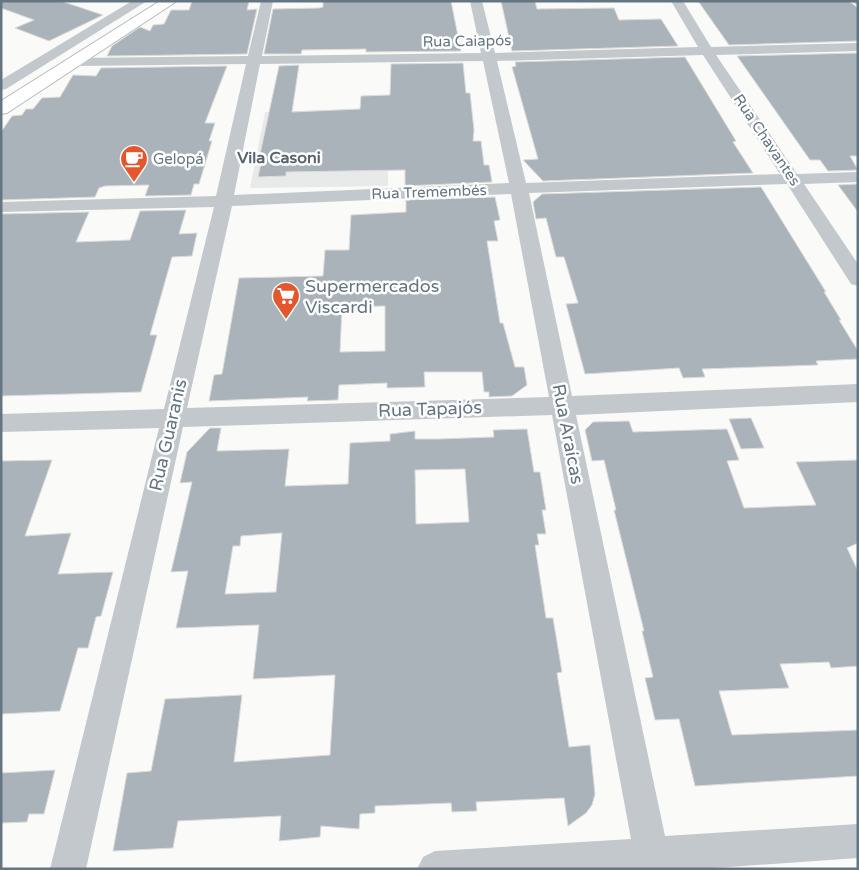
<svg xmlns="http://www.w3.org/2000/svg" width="859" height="870" viewBox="0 0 859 870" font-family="'Varela Round',sans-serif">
<rect width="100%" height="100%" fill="#fafaf8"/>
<path fill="#e8e9e9" d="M 389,108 L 388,186 L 250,188 L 265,112 Z"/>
<path fill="#aab3b9" stroke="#dcdcda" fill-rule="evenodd" d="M 1,1 L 61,1 L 103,15 L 49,41 L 15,28 L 34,20 L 1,8 Z
M 192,1 L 249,1 L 247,10 L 257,9 L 247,54 L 107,56 L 112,46 L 140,27 L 150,31 L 153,25 L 164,24 L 171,10 L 189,10 Z
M 323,1 L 451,1 L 461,51 L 366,52 L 366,49 L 302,50 L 301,54 L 264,54 L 273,9 L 319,8 L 323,7 Z
M 501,1 L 535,1 L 537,9 L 614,8 L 619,20 L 661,19 L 678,46 L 512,51 Z
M 698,1 L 849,1 L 858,8 L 858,41 L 729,45 Z
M 858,53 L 858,156 L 850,156 L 858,170 L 828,171 L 820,160 L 810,160 L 737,56 Z
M 685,57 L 736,141 L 733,142 L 753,173 L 543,181 L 523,160 L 538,159 L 512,67 L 516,66 L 515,62 Z
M 463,63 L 466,93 L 470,93 L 474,130 L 473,141 L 481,141 L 484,165 L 489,165 L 492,182 L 405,186 L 405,170 L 286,172 L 286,176 L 258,177 L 263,154 L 260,154 L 279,66 L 299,65 L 292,112 L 360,109 L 361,96 L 390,95 L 391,64 Z
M 227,66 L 205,123 L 215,123 L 209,141 L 212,141 L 199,184 L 194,184 L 191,195 L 145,196 L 149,185 L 105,186 L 99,188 L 95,197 L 1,200 L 1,132 L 12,116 L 22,115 L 26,109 L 33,109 L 42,98 L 60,97 L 73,75 L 96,76 L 101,68 Z
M 858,184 L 858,212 L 838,185 Z
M 761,187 L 826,292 L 824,292 L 841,320 L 839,320 L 858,351 L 858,359 L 816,361 L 818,365 L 702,369 L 705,377 L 683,378 L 679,368 L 585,374 L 566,304 L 578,303 L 564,257 L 556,257 L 546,218 L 536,219 L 533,202 L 542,194 Z
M 495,197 L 500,220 L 494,221 L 498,241 L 487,241 L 500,323 L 503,323 L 515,367 L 524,367 L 527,385 L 512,396 L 489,397 L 489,392 L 484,392 L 482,372 L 424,372 L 425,387 L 387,388 L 387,383 L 339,385 L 338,400 L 307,401 L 308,397 L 209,401 L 214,375 L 222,374 L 239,278 L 323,276 L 325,250 L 349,250 L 351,215 L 406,212 L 406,200 ZM 385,306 L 385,351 L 340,352 L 342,307 Z
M 186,210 L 179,234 L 197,233 L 192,256 L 172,257 L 150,335 L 157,335 L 141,392 L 1,396 L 1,214 L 89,212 L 76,242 L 130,240 L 140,211 Z
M 751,418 L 764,448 L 741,449 L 729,419 Z
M 629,421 L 633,432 L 727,429 L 739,460 L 727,461 L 744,508 L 816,505 L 796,462 L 858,460 L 858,543 L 847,548 L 858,571 L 858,666 L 831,668 L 829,662 L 780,664 L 789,688 L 719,691 L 732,735 L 858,730 L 858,776 L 695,786 L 679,719 L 655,720 L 645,678 L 653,677 L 642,631 L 644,631 L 614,510 L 616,510 L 604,460 L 592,461 L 585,430 L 593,422 Z
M 210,428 L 221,428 L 217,451 L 289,449 L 285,486 L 348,484 L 350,443 L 390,441 L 390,434 L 415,431 L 415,439 L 439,439 L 494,437 L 493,430 L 527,429 L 534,472 L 540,472 L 546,510 L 542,510 L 546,534 L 537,534 L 539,545 L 535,545 L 546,618 L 553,618 L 562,672 L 557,673 L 569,747 L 590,745 L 595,794 L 592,805 L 586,813 L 568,826 L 564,798 L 476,802 L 477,811 L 452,812 L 451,803 L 375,806 L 375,813 L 360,814 L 359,829 L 321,826 L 320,837 L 279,841 L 281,816 L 178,821 L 173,848 L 113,851 L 127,773 L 151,771 L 165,699 L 242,695 L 234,762 L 330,755 L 335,675 L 253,679 L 259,625 L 176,628 L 188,571 L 171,572 L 192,482 L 180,483 L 187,452 ZM 465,469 L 469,522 L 416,524 L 415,470 ZM 282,533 L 276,592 L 225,594 L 233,546 L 240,546 L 241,536 Z
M 52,460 L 25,536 L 71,533 L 58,574 L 113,572 L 101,616 L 96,617 L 88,648 L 78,648 L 60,711 L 1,714 L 1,461 Z
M 55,770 L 44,814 L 29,814 L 27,822 L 1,823 L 1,773 Z"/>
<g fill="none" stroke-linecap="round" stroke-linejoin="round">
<defs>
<path id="secondary" d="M 160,1 L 177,1 L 7,113 L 1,114 L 1,101 Z"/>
</defs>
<use href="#secondary" stroke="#b3babf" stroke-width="2"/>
<path fill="#c3c8cc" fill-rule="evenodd" d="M 132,1 L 147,1 L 6,89 L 1,90 L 1,80 Z
M 261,1 L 273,1 L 262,56 L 481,53 L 470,1 L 482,1 L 495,53 L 698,47 L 671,1 L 683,1 L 711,47 L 858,43 L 858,51 L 716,55 L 797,174 L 858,172 L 858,182 L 804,184 L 858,264 L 858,286 L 851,284 L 787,184 L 529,193 L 572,396 L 858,384 L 858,402 L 576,415 L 665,836 L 858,824 L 858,858 L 701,869 L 417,869 L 423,857 L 435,851 L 631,839 L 552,415 L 183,427 L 86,869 L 50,869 L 159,428 L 1,432 L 1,414 L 164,409 L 214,207 L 1,212 L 1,202 L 216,196 L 246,64 L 77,66 L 70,62 L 77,58 L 248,56 ZM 703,55 L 780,174 L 526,183 L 497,61 ZM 483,61 L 509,183 L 234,195 L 260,64 ZM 511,194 L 549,397 L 187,408 L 232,206 Z
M 851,1 L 858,1 L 858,6 Z"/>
<use href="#secondary" fill="#fff" fill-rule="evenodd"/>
</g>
<defs>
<symbol id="cafe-pin" viewBox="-11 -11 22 30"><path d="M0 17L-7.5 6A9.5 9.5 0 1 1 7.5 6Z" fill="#e4572e" stroke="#fff"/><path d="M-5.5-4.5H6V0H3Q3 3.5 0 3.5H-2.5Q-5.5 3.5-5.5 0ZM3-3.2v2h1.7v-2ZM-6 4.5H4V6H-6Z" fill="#fff"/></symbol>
<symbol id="supermarket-pin" viewBox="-11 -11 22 30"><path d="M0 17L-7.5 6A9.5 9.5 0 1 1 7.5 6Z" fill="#e4572e" stroke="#fff"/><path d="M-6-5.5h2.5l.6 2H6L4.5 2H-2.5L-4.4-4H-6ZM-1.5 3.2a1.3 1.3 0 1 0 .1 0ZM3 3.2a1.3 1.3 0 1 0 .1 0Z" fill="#fff"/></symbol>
</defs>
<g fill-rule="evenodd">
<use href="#cafe-pin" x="118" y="143" width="32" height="43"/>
<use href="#supermarket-pin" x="270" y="280" width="32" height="43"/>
</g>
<g text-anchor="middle" stroke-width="5" stroke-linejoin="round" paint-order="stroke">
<g font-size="15" fill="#657683" stroke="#fff">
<text transform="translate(467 41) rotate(-1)" y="5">Rua Caiapós</text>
<text transform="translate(767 140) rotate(56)" y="5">Rua Chavantes</text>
<text transform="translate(429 192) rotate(-2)" y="5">Rua Tremembés</text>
</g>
<g font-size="15" fill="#657683" stroke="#fff" text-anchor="start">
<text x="153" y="164">Gelopá</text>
</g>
<g font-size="16" font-weight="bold" fill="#57646e" stroke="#fff">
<text x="279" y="163">Vila Casoni</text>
</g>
<g font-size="18" fill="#657683" stroke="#fff" text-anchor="start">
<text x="305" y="292">Supermercados<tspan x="305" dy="21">Viscardi</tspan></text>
</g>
<g font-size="18" fill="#657683" stroke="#fff">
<text transform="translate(430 409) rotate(-2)" y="6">Rua Tapajós</text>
<text transform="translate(568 434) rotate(79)" y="6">Rua Araícas</text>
<text transform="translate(168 435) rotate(-77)" y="6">Rua Guaranis</text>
</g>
</g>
<rect width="859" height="870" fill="none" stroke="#657683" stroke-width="5"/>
</svg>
